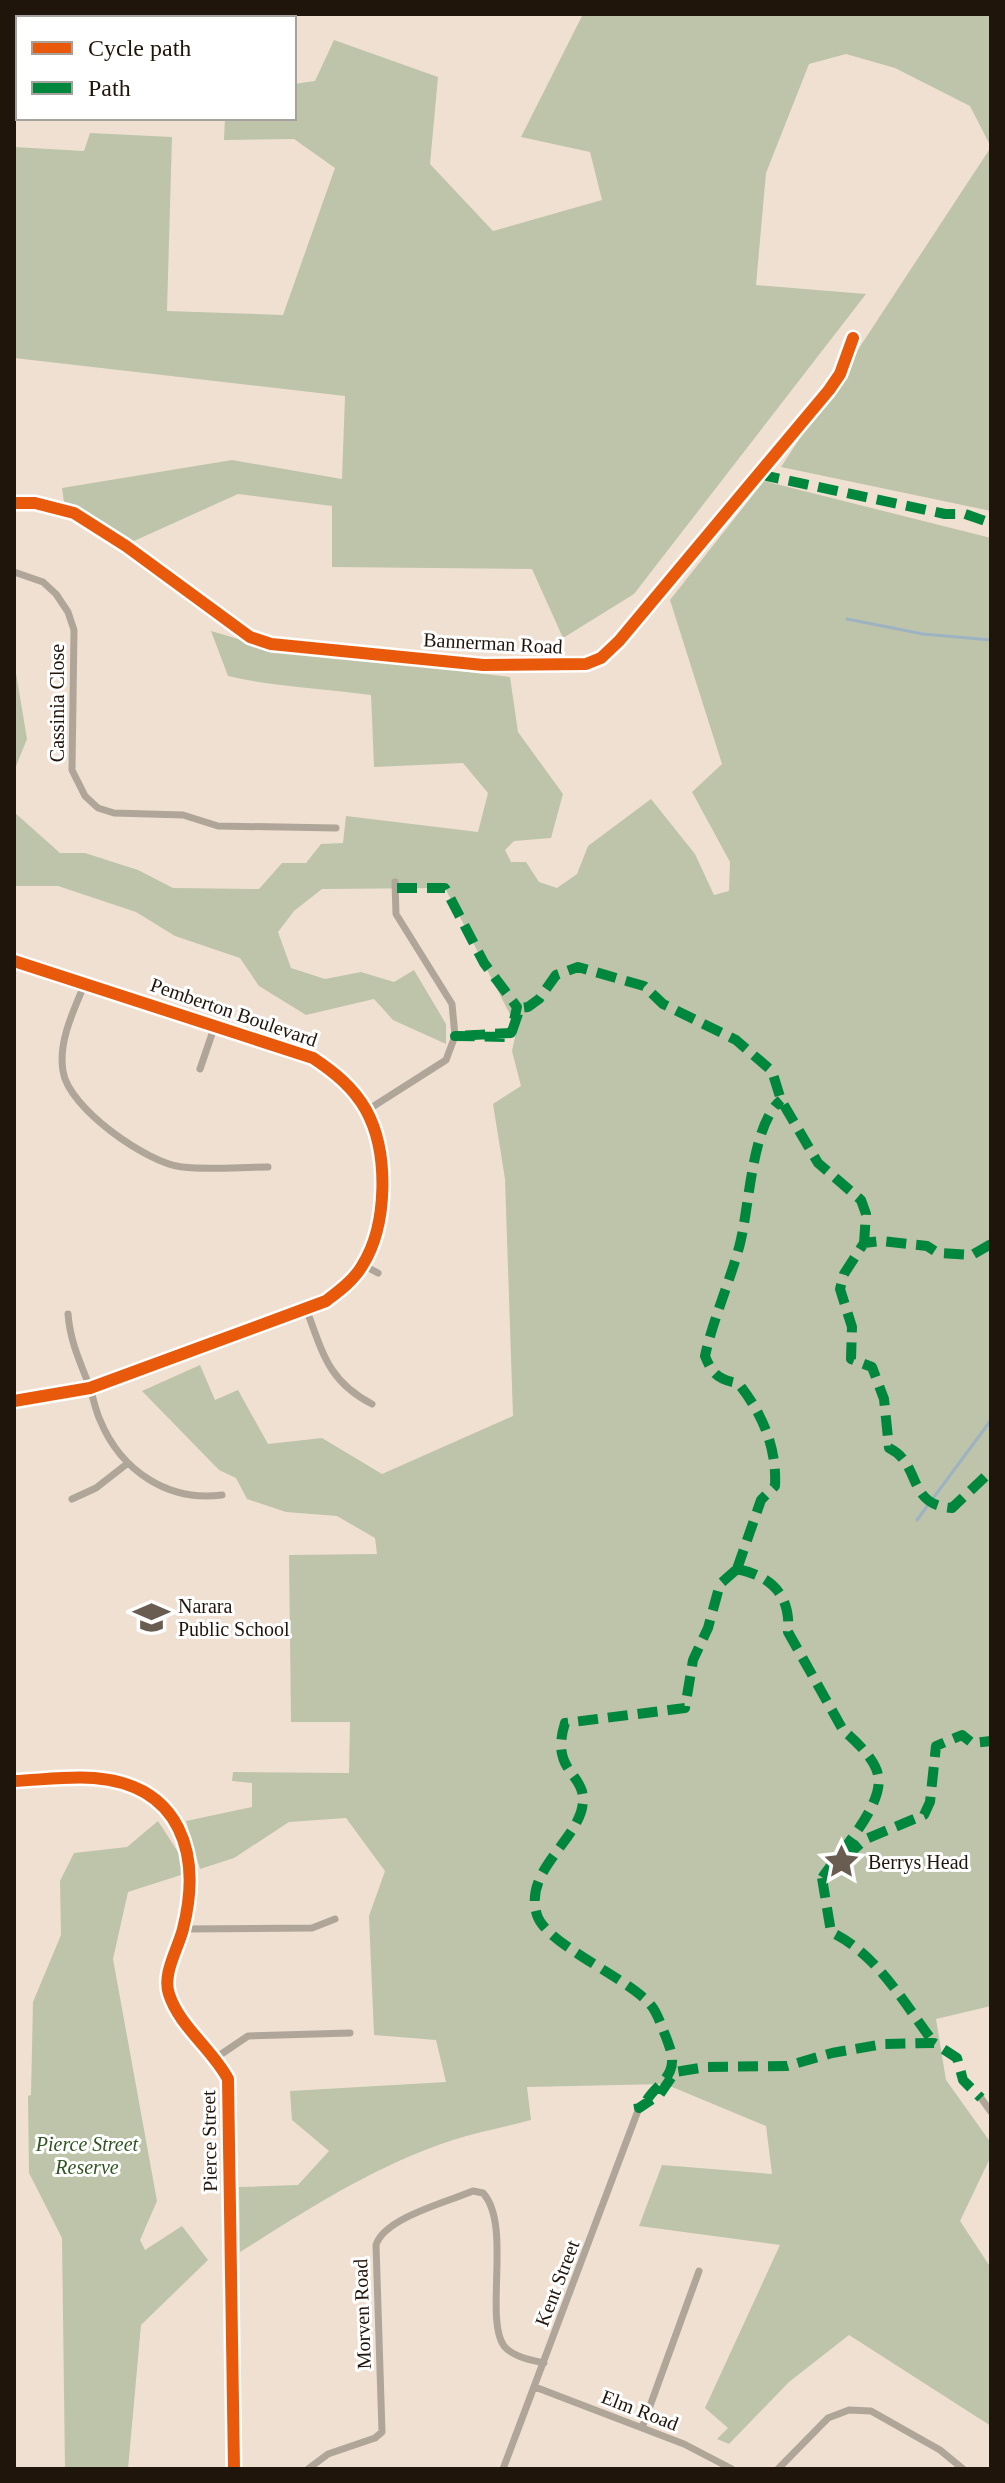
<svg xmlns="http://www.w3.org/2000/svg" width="1005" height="2483" font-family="Georgia,serif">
  <rect width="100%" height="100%" fill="#f0e0d1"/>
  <path fill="#bdc4aa" d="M583 14H991V147L970 106 895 68 846 54 809 64 766 173 756 285 866 294 634 594 563 638 532 569 332 567V506L238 494 134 541 64 502 62 488 232 460 342 479 345 396 14 358V147L84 151 90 133 172 137 167 311 283 315 335 168 294 139 224 140 225 118H294V84L315 81 334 40 438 77 430 164 493 231 602 200 590 152 521 137Z
    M991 147V511L781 467Z
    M764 481 991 538V2006L936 2019 946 2080 991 2143V2156L960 2221 991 2268V2426L849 2335 789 2382 729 2444 717 2439 728 2428 705 2408 780 2245 639 2226 662 2165 772 2174 766 2126 665 2084 527 2087 531 2120C505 2127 479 2132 453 2140 376 2165 308 2209 240 2252L239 2187 298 2185 329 2151 292 2120 290 2091 446 2082 436 2040 374 2035 369 1916 385 1871 346 1818 289 1822 234 1858 200 1869 186 1821 252 1807V1783L232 1781 233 1772 349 1773 350 1722H291L289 1555 377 1554 375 1538 337 1516 286 1512 247 1499 236 1478 219 1470 142 1391 200 1365 215 1400 238 1390 268 1444 322 1438 382 1474 513 1416 505 1179 493 1104 521 1086 512 1051 517 1028 445 888 322 889 294 911 278 932 291 968 325 979 361 972 394 982 414 970 446 1024V1044L393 1020 374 999 306 1015 259 986 240 958 175 936 136 912 58 886H14V812L60 853H85L138 870 173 888 259 889 282 863H306L321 844 343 843 346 816 478 832 488 793 463 763 374 767 371 695C323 688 275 687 228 676L211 631 269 648 510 677 518 732 563 794 551 838 514 841 505 850 511 862H526L539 882 557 888 577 874 588 846 651 799 695 854 714 895 729 891 730 862 692 792 722 764 670 600Z
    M14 661 27 739 14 771Z
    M158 1821 180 1855 184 1874 128 1892 113 1959 157 2201 140 2240 145 2250 182 2226 208 2260 141 2325 128 2469H65L62 2238 29 2173 28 2096 31 2095 33 2002 61 1935 60 1881 74 1853 127 1847Z"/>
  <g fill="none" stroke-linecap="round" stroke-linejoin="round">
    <path stroke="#9eb3c2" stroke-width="3" d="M847 619 923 634 991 640
      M917 1520 991 1420"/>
    <path stroke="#afa699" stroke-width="7" d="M14 503H35L74 513 126 546 250 637 271 644 483 665 586 664 601 658 619 641 829 390 840 374 853 338
      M14 572 43 582 56 594 68 612 74 630 72 770 85 796 98 808 114 813 183 815 218 826 336 828
      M14 961 313 1058C334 1072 353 1087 366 1110 389 1152 388 1225 362 1266 353 1281 339 1291 326 1301L90 1388 14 1401
      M85 983C74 1010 58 1041 63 1071 68 1108 147 1163 182 1167 210 1170 240 1167 268 1167
      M200 1069 215 1025
      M366 1111 446 1060 455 1036 452 1004 396 914 395 882
      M363 1265 378 1273
      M307 1311C323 1354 329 1382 372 1404
      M68 1314C70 1340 79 1360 89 1385 93 1396 95 1409 100 1420 121 1471 168 1502 222 1495
      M72 1499 96 1488 128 1463
      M14 1781C40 1780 68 1776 94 1778 181 1785 202 1854 183 1929 178 1949 162 1974 169 1994 179 2026 213 2050 228 2079L234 2469
      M183 1929 312 1928 335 1919
      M217 2057 248 2036 350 2033
      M981 2098 991 2112
      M535 2387 684 2444 732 2469
      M642 2428 699 2271
      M308 2469 328 2454 375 2438 382 2432 376 2245C384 2218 447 2202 473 2191L483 2193C512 2224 484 2319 504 2346 513 2357 531 2360 544 2363
      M503 2469 639 2108
      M778 2469 828 2418 849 2410 871 2411 940 2450 963 2469"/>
    <path stroke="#00873e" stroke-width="10" stroke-dasharray="20 10" stroke-linecap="butt" d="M761 471 767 476 945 514H965L991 523
      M397 888H445L484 963 517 1007 511 1033 455 1036 510 1037 520 1008 528 1007 539 999 556 975 578 967 644 986 663 1004 736 1040 772 1071 781 1100 818 1163 861 1200 866 1214 864 1243
      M991 1244 972 1255 938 1253 927 1246 881 1241 864 1243 844 1274 840 1289 852 1327 851 1359 872 1367 884 1399 889 1448C922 1464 906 1505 952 1508L991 1471
      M737 1569 720 1584 708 1628 693 1660 685 1708 565 1723C548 1777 593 1772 581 1812 570 1846 524 1874 537 1915 546 1944 626 1977 650 2004 658 2013 661 2026 666 2037 670 2048 675 2059 670 2071 665 2083 653 2089 647 2100L638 2101 639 2108 660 2094 675 2072 706 2067 787 2066 832 2053 883 2044 934 2043 957 2058 963 2080 981 2098
      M737 1569 761 1500 775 1486C777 1447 762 1413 738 1383 719 1380 712 1374 705 1356 713 1320 728 1286 738 1251 750 1212 750 1126 781 1100
      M737 1569C771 1576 791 1595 788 1632L843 1730C855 1740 875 1759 878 1775 885 1805 838 1854 822 1878
      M845 1857 866 1839 924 1815 930 1802 936 1746 962 1735 972 1743 991 1741
      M822 1878 831 1932C877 1954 904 2003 934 2043"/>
    <defs>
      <path id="cycleway" d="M14 503H35L74 513 126 546 250 637 271 644 483 665 586 664 601 658 619 641 829 390 840 374 853 338
        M14 961 313 1058C334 1072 353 1087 366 1110 389 1152 388 1225 362 1266 353 1281 339 1291 326 1301L90 1388 14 1401
        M14 1781C40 1780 68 1776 94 1778 181 1785 202 1854 183 1929 178 1949 162 1974 169 1994 179 2026 213 2050 228 2079L234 2469"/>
    </defs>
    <use href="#cycleway" stroke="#fff" stroke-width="17"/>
    <use href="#cycleway" stroke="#e8590c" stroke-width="12"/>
  </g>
  <defs>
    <symbol id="school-bare" viewBox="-9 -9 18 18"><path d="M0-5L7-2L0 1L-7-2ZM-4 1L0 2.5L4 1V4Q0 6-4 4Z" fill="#695c50" stroke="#fff" stroke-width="2.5" paint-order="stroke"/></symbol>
    <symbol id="sight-bare" viewBox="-9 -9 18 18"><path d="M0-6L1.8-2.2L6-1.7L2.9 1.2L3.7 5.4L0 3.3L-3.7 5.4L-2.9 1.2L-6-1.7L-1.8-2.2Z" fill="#695c50" stroke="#fff" stroke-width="2.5" paint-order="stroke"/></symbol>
  </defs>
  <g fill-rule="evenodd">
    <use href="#school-bare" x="126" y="1592" width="51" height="51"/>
    <use href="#sight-bare" x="816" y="1836" width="51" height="51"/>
  </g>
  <g text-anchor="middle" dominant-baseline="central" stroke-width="6" stroke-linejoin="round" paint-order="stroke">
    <g font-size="20" fill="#20150b" stroke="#fff">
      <text transform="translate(493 643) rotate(3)">Bannerman Road</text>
      <text transform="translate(57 703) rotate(-90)">Cassinia Close</text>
      <text transform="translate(234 1012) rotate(19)">Pemberton Boulevard</text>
      <text transform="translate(209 2141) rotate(-91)">Pierce Street</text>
      <text transform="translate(557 2283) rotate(-69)">Kent Street</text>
      <text transform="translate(362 2314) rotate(-92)">Morven Road</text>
      <text transform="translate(640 2410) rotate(21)">Elm Road</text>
    </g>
    <g font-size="20" fill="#20150b" stroke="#fff" text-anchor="start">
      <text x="178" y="1606">Narara<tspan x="178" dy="23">Public School</tspan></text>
      <text x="868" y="1862">Berrys Head</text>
    </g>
    <g font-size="20" font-style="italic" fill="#315421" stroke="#fff">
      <text x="87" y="2144">Pierce Street<tspan x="87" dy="23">Reserve</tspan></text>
    </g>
  </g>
  <rect width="1005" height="2483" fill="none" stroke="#20150b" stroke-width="32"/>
  <rect x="16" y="16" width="280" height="104" fill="#ffffff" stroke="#a6a19d" stroke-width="2"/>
  <rect x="32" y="42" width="40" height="12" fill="#e8590c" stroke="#a6a19d" stroke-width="2"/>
  <text x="88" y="56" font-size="24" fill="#20150b">Cycle path</text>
  <rect x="32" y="82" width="40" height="12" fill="#00873e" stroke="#a6a19d" stroke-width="2"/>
  <text x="88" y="96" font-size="24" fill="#20150b">Path</text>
</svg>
